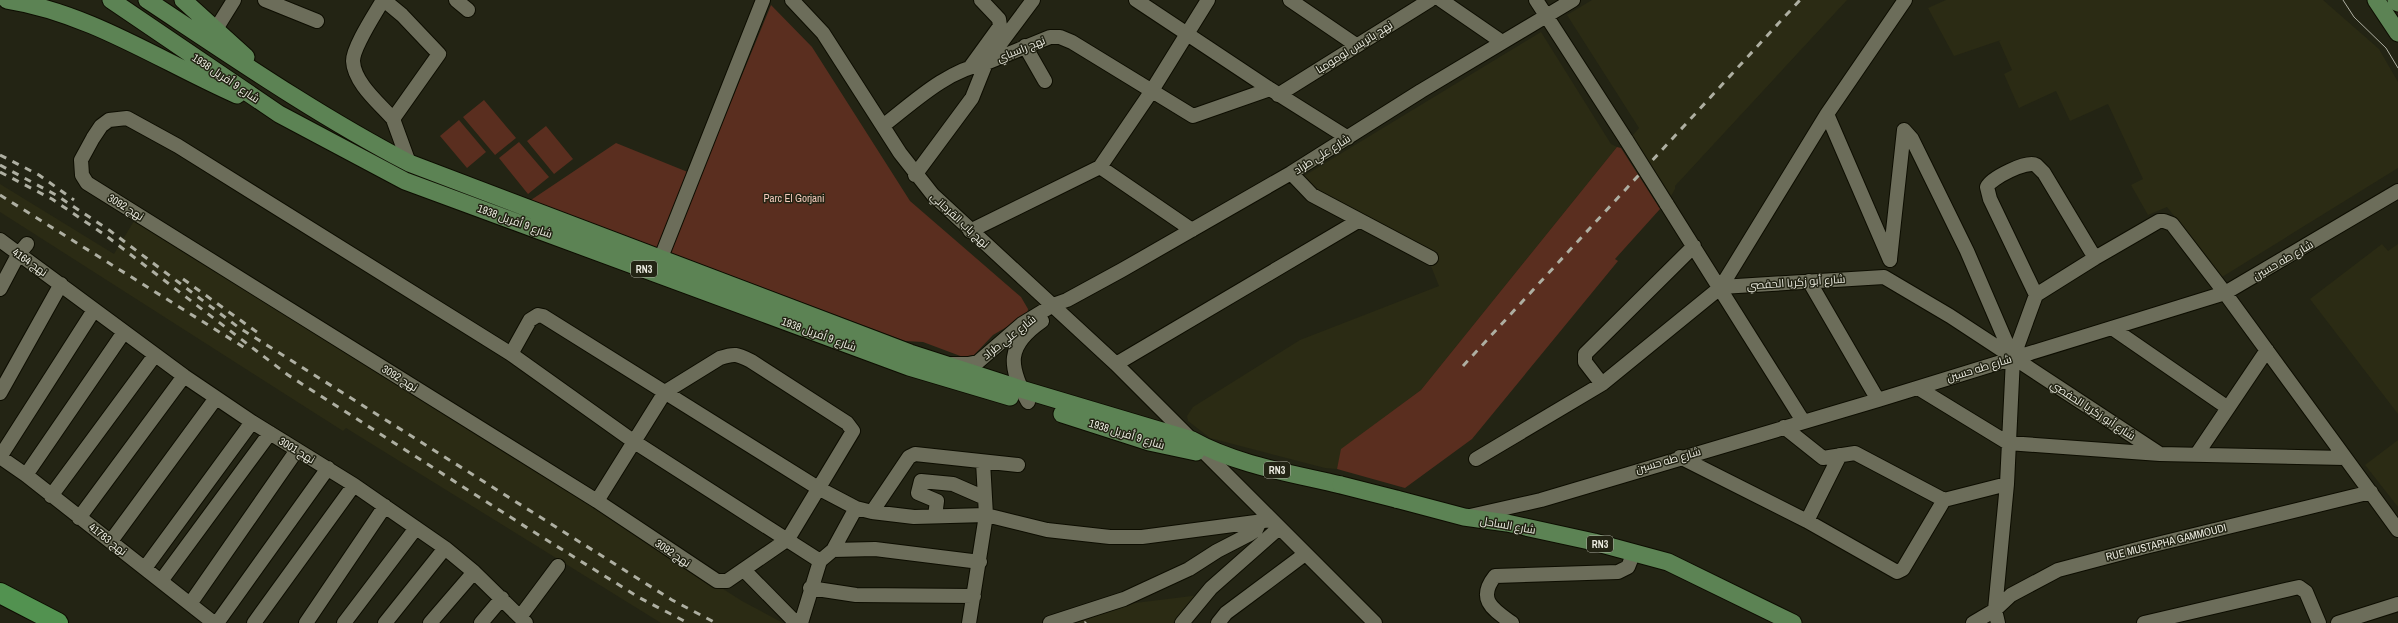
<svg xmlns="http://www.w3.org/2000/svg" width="2398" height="623" font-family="'Archivo Narrow',Cairo,sans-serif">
  <rect width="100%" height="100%" fill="#232414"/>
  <path fill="#2b2b14" d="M1592 0H1847L1675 186V189L1671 196 1632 136 1639 128 1567 15Z
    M1946 0H2323L2379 49 2398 82V168L2222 277 2167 207 2148 215 2131 185 2143 179 2108 104 2070 121 2056 91 2019 108 2004 74 2012 70 1999 41 2001 40 1954 56 1928 8Z
    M1541 32 1611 144 1617 147 1421 390 1342 449 1337 469 1325 468 1210 438 1188 421 1187 416 1193 407 1300 340 1439 286 1431 266 1438 253 1317 190 1304 176Z
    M0 184 114 254 137 216 742 601 783 623H661L346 428 343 431 0 212Z
    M2382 244 2388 251 2398 244V414L2310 299Z
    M2398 440V507L2365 465Z
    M1200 595 1173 623H1071L1127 604Z"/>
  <path fill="#5a2e1f" d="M771 5 812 47 910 201 1021 297 1028 309 1027 315 993 335 974 355 963 357 923 342 905 341 531 200 616 143 700 177Z
    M484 100 516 138 495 155 463 117Z
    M459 120 486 152 467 168 440 136Z
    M546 126 573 159 554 174 527 141Z
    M519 142 549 177 528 194 499 158Z
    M1617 147 1621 148 1660 209 1615 259 1618 261 1472 439 1405 488 1337 469 1341 449 1421 390Z"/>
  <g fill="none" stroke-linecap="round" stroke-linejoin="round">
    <defs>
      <path id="minor" d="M265 0 317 21
        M383 0C375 14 353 47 353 61 354 83 380 104 393 119
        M384 0 402 15 439 54 393 119 409 163
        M456 0 468 10
        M792 0 823 33 900 153 933 195 1116 364 1375 623
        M1136 0 1270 89 1348 138
        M1290 0 1356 45
        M1441 0 1502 42
        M1536 0 1627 141
        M216 29 234 0
        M1025 46 1045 81
        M971 66 1000 26 999 19 981 0
        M1278 95 1430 0
        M1827 114 1890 260
        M884 125C915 101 946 71 986 63L1033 0
        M1904 130 1912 139 1967 251 2013 358
        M1100 167 1192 230
        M1291 173 1312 195 1431 258
        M915 175 972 98 986 63 1050 37H1060L1072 42 1193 116 1270 89
        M1666 203 1803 421
        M970 231 1100 167 1151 92 1208 0
        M0 240 184 376 252 422 354 485 445 548 474 572 526 623
        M1890 259 1904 130
        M660 260 763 0
        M1809 281 1878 400
        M1721 287 1884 277 1950 316 2160 454
        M0 289 18 255 27 244
        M2036 295 1990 199 1987 187C1991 178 2027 160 2036 165L2044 173 2095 258
        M94 310 0 457 26 475 214 623
        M2112 328 2228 408
        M511 354 530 320 538 315 543 316 818 488 856 508 872 512 914 517 986 515 1047 530 1110 537H1142L1271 520
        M952 364H968L978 362 1022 324 1053 305 1067 300 1122 270 1291 173 1421 91 1573 0
        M1116 364 1358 221
        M1602 384 1585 362V354L1694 246
        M1918 388 2008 443 2160 454 2345 458
        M0 393 61 284
        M1028 402C1008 365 1006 346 1042 321
        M1784 427 1823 458 1855 453 1944 500
        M2197 454 2267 350
        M1680 457 1807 521 1897 572 1903 569 1944 500 2007 484
        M1476 459 1602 384 1721 287 1827 114 1905 0
        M26 475 124 332
        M51 496 155 355
        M597 501 665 392 720 358C735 353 737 354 751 361L847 423 853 431 788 539 727 581H717L597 501 87 183 82 175 81 160 93 138 101 126 109 120 127 118 178 146 511 354 633 441 820 561
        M872 512 909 457 915 454 1018 465
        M935 516 937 501 918 493 921 481 953 484 985 498
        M1470 516 1541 500 1878 400 2225 293 2398 191
        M79 518 184 376
        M1807 521 1840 455
        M111 541 216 398
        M833 550 875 549 980 562
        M145 568 252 422
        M744 570 796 623
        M161 581 270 433
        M810 588 856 595 974 596
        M190 604 297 450
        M520 617 558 566
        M217 623 328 468
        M254 623 354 485
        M306 623 385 506
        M344 623 416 528
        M385 623 445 548
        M430 623 474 572
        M481 623 502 598
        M801 623 820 561 833 550 856 508
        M969 623 986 515 983 462
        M1050 623 1124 599 1189 569 1217 551 1250 534 1256 530 1260 521
        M1182 623 1211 588 1279 528
        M1218 623 1226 613 1305 554
        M1512 623C1494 610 1476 600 1495 576L1618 572 1628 567 1634 552
        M1973 623 1995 610 2011 595 2058 570 2145 547 2371 492
        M1998 623 1995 610 2007 484 2013 358 2036 295 2095 258 2159 221H2164L2172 224 2225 293 2398 530
        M2144 623 2299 587 2306 592 2319 623
        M2338 623 2398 604"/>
      <path id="major" d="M7 0C90 13 162 62 237 95
        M111 0 279 114 405 181 909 367 1010 397
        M147 0C233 57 317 115 409 163L910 353 1021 389 1192 440C1237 465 1291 473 1341 485
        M183 0 246 57
        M2376 0 2398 33
        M2396 0 2398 3
        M1062 414 1149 442 1196 452
        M1396 499 1464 517 1507 523 1594 542 1668 562 1793 623"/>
      <path id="highway" d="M0 593 58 623"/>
    </defs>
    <use href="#minor" stroke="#0d0d01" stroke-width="16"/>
    <use href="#major" stroke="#0d0d01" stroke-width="19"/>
    <use href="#highway" stroke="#0d0d01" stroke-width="22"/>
    <use href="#minor" stroke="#6c6d5a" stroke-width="14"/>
    <use href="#major" stroke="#5c8354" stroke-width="17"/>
    <use href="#highway" stroke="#529250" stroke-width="20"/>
    <path stroke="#aeafa2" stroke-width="1" d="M2343 0 2354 17 2386 48 2398 68"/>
    <path stroke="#aeafa2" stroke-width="3" stroke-dasharray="7 7" stroke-linecap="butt" d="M0 155 39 175 74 200
      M0 165 56 195 109 230 238 327 672 600 716 623
      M0 172 52 199 105 235 288 375 529 529 640 598 688 623
      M0 195 245 348
      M183 279 261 335
      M1463 366 1800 0
      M1085 623 1086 622"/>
    <defs>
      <path id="minor-bridge" d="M1627 141 1666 203"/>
      <path id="major-bridge" d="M1341 485 1396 499"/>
    </defs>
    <use href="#minor-bridge" stroke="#0d0d01" stroke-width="16" stroke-linecap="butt"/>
    <use href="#major-bridge" stroke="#0d0d01" stroke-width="19" stroke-linecap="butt"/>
    <use href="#minor-bridge" stroke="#6c6d5a" stroke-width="14"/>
    <use href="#major-bridge" stroke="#5c8354" stroke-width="17"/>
  </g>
  <g text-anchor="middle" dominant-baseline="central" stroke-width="3" stroke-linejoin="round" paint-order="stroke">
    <g fill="#232414" stroke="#afafa3" stroke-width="1">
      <rect x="631" y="261" width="26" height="16" rx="3"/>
      <rect x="1264" y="462" width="26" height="16" rx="3"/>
      <rect x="1587" y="536" width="26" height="16" rx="3"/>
    </g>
    <g font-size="10" font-weight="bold" fill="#ebebe0">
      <text x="644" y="269">RN3</text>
      <text x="1277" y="470">RN3</text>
      <text x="1600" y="544">RN3</text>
    </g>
    <g font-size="11" fill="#ebebe0" stroke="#232414">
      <text transform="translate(1354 47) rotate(-32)">نهج باتريس لومومبا</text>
      <text transform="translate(1021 49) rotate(-22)">نهج راسباي</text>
      <text transform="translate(226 78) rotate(34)">شارع 9 أفريل 1938</text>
      <text transform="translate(1322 154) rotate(-32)">شارع علي طراد</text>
      <text transform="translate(126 207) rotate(32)">نهج 3092</text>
      <text transform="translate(960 220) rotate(43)">نهج باب القرجاني</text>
      <text transform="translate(515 221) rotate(20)">شارع 9 أفريل 1938</text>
      <text transform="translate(2283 260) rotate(-30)">شارع طه حسين</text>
      <text transform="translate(30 262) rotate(35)">نهج 4164</text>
      <text transform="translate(1796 282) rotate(-4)">شارع أبو زكريا الحفصي</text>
      <text transform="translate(819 334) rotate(20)">شارع 9 أفريل 1938</text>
      <text transform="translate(1009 337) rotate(-38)">شارع علي طراد</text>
      <text transform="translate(1979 368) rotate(-17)">شارع طه حسين</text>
      <text transform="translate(400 378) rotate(32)">نهج 3092</text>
      <text transform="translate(2093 410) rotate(33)">شارع أبو زكريا الحفصي</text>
      <text transform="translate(1127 434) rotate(17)">شارع 9 أفريل 1938</text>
      <text transform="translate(297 450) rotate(31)">نهج 3001</text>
      <text transform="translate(1668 460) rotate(-16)">شارع طه حسين</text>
      <text transform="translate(1508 525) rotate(10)">شارع الساحل</text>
      <text transform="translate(108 539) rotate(38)">نهج 41783</text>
      <text transform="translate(2166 542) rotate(-14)">RUE MUSTAPHA GAMMOUDI</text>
      <text transform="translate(673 553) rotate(34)">نهج 3092</text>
    </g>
    <g font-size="11" fill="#f3cabc" stroke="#232414">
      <text x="794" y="198">Parc El Gorjani</text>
    </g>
  </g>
</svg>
